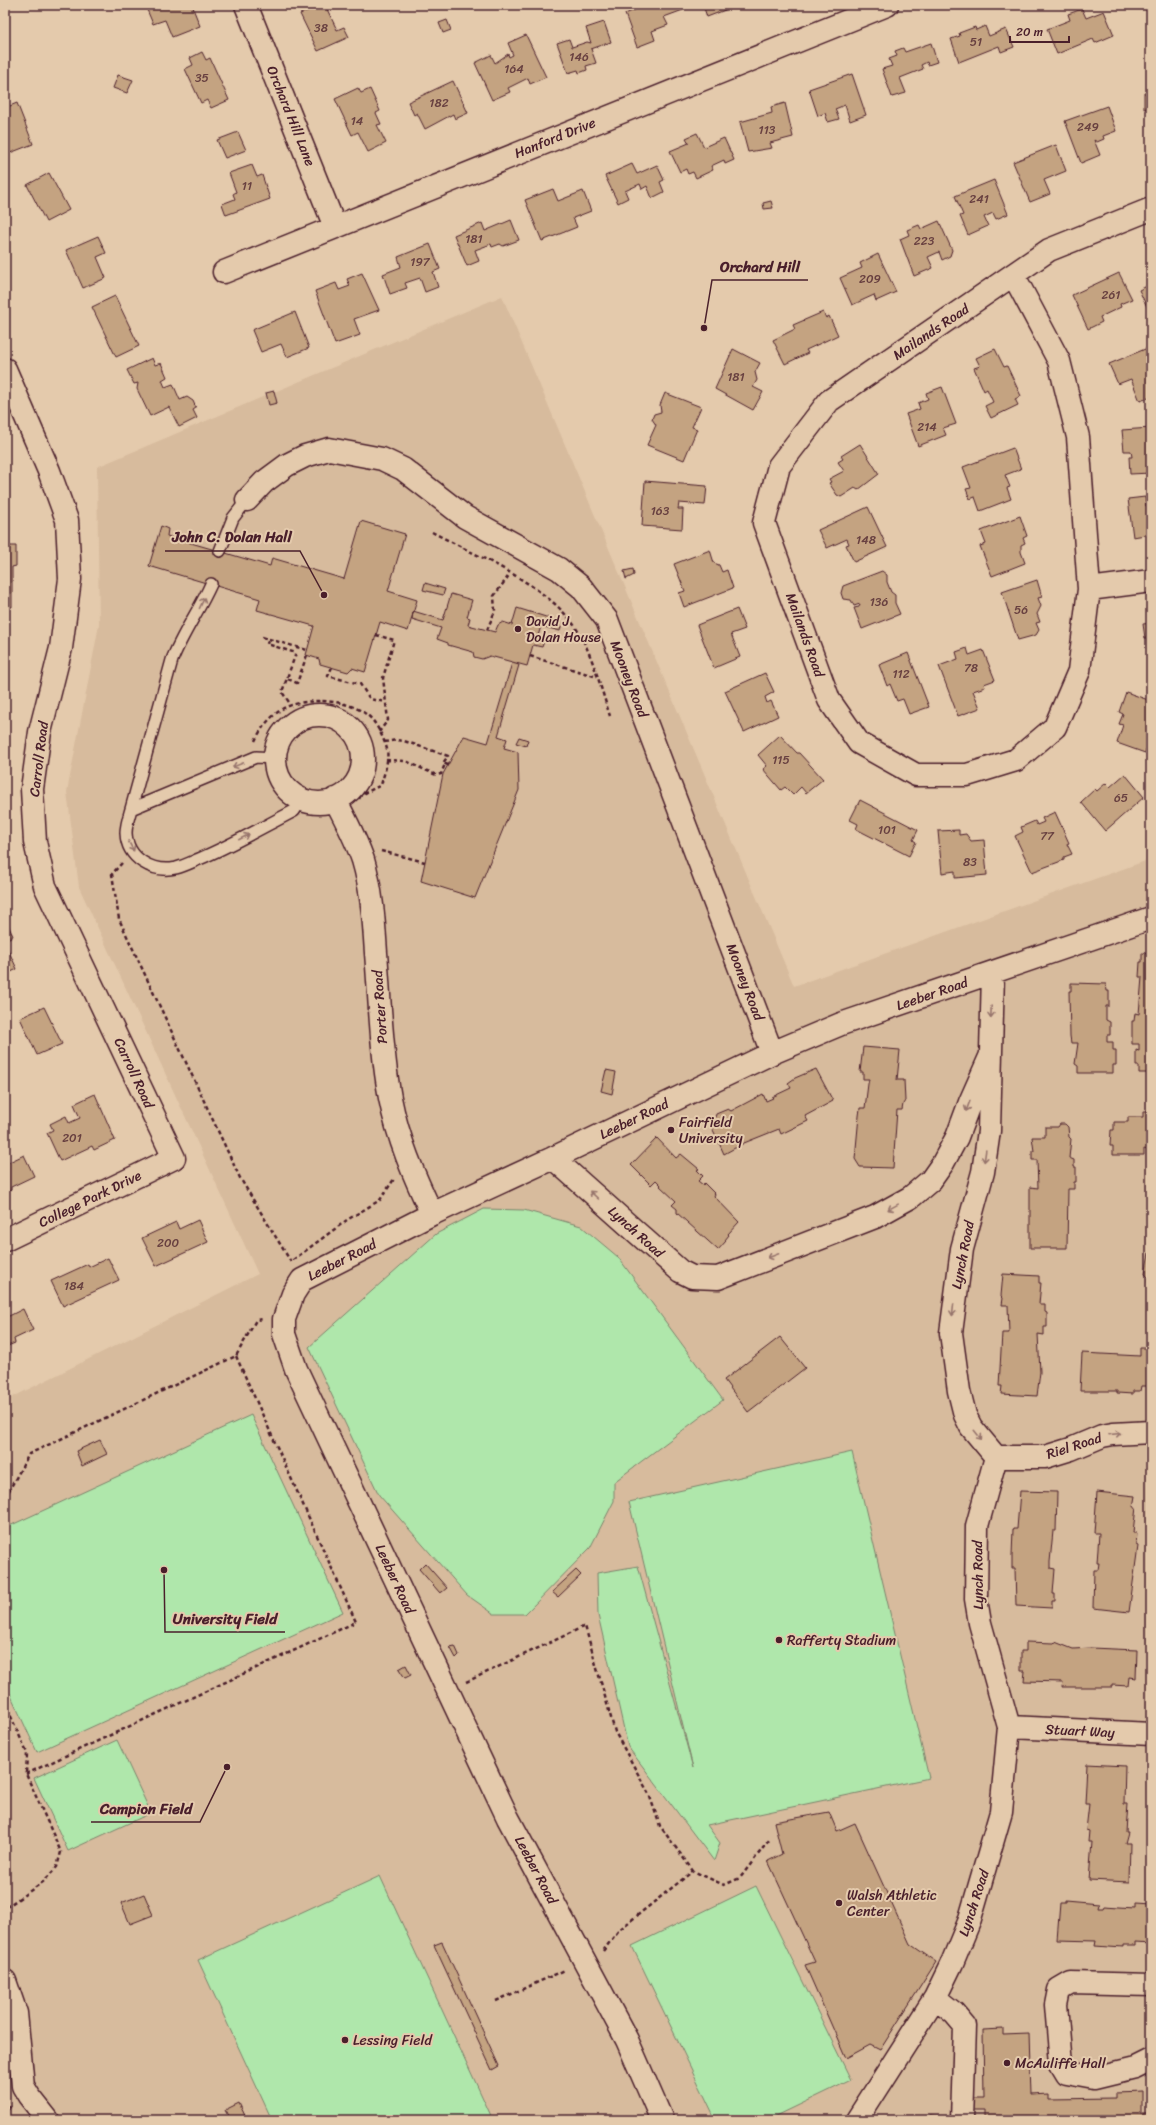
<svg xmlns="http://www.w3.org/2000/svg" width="1156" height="2125" font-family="Sriracha,sans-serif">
  <rect width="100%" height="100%" fill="#e4caac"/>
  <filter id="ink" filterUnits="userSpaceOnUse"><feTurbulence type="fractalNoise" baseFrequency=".025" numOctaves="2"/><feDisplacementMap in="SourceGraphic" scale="8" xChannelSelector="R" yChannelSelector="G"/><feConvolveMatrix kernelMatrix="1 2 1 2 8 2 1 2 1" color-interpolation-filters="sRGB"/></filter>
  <g filter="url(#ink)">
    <path fill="#d7bb9d" d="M502 296 794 986 1151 859V2120H5V1401L258 1274 79 887 67 792 99 625 97 467Z"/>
    <path fill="#afe7ab" stroke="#7c836b" d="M484 1209 524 1210 581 1226 618 1257 723 1400 614 1482V1501L590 1548 525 1614H494L467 1595 379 1495 309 1347 436 1234Z
      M251 1415 343 1612 37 1752 5 1683V1528Z
      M852 1452 929 1778 707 1825 720 1843 714 1861 628 1747 598 1615 597 1573 638 1566 693 1768 629 1502Z
      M117 1740 151 1813 68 1851 34 1778Z
      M380 1876 493 2120H272L198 1960Z
      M756 1886 851 2080 768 2120H716L632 1946Z"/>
    <path fill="#c4a381" stroke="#4a1f2b" d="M145 5H193L194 11 200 26 172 37 165 20 153 24Z
      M321 5H325L337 30 344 27 349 37 318 51 300 14Z
      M642 5H681L683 10 664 17 668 25 652 31 655 40 637 47 625 14 642 7Z
      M703 5H738L707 17Z
      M1082 9 1086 18 1104 11 1114 35 1095 43 1093 39 1057 54 1047 29 1070 20 1068 14Z
      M447 20 451 30 443 33 439 23Z
      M604 22 611 42 591 49 596 63 586 66 587 70 579 73 578 70 568 73 557 43 569 39 572 47 587 42 591 43 586 28Z
      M985 26 989 36 1006 29 1014 47 1001 52 999 46 959 62 951 39 960 36 959 33 975 27 976 30Z
      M526 35 546 77 530 84 528 78 508 88 510 92 492 100 475 63 491 55 495 63 508 54 509 57 513 55 508 43Z
      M931 43 937 62 928 65 927 62 921 65 923 69 900 78 906 93 892 97 882 69 892 66 889 59 897 56 895 51 903 48 905 52Z
      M202 52 206 60 210 58 229 100 211 108 207 100 201 103 185 69 193 65 190 58Z
      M852 74 866 115 850 121 845 105 835 109 839 119 828 122 825 113 818 116 809 89Z
      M118 75 133 80 127 93 113 88Z
      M453 81 468 113 455 119 453 114 425 129 417 113 414 115 408 102Z
      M358 88 361 93 370 89 380 111 376 113 381 124 377 125 386 143 368 152 358 132 352 135 335 99Z
      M1144 93H1151V114V108L1144 109Z
      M17 103 33 144 10 153 5 140V108Z
      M785 103 793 137 770 143 772 148 748 152 740 122 772 113 771 107Z
      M1107 106 1116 131 1103 136 1104 139 1097 142 1094 140 1100 155 1081 163 1065 121Z
      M238 132 246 150 225 158 217 140Z
      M697 133 704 147 724 138 734 160 725 164 724 160 711 166 713 170 696 178 693 172 688 174 686 169 680 172 670 151 689 143 686 138Z
      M1056 145 1066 171 1044 180 1050 194 1030 202 1013 162Z
      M632 164 637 174 657 165 664 180 660 182 664 192 652 198 647 186 642 189 640 184 625 191 628 198 618 203 605 176Z
      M252 165 257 177 262 175 270 199 226 215 222 204 235 199 233 194 236 192 229 173Z
      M49 173 69 210 46 222 27 185Z
      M994 180 1008 214 996 219 993 213 984 217 988 226 968 235 960 216 963 215 955 196Z
      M553 189 558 201 583 191 591 211 573 218 577 227 542 241 525 200Z
      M771 201 773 208 764 209 763 203Z
      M511 220 519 240 503 246 500 244 492 247 491 244 475 250 479 261 467 266 454 235 482 223 485 231Z
      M939 221 952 250 950 256 942 260 939 252 928 257 933 268 914 276 900 239 909 235 907 230 919 225 921 229Z
      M98 236 106 253 97 257 106 278 83 288 66 250Z
      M430 244 440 269 433 272 438 287 425 292 420 278 405 283 407 288 390 294 383 274 401 267 398 257Z
      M878 254 896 292 876 301 874 295 852 305 840 278 862 268 860 263Z
      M362 273 379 310 354 319 360 335 335 344 315 291 336 283 339 290 350 286 347 279Z
      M1119 273 1132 299 1120 304 1121 307 1100 317 1102 322 1088 329 1072 295Z
      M1151 284V310L1149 311 1139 290Z
      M115 296 139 346 116 357 92 307Z
      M295 312 309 348 287 357 281 344 261 352 252 330Z
      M823 312 826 318 829 316 838 335 806 350 808 353 785 364 773 340 795 329 793 325Z
      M1150 347 1151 397 1140 401 1131 379 1118 384 1109 364Z
      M733 349 760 363 755 372 757 380 753 387 763 392 753 410 715 389Z
      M995 349 1004 367 1007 366 1021 396 1015 399 1018 405 991 418 985 406 993 402 987 389 984 391 974 368 980 366 976 358Z
      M152 358 155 365 161 363 167 377 162 380 165 387 173 384 180 400 187 397 193 401 196 408 193 410 197 418 179 427 169 407 150 416 137 389 138 383 134 384 127 370Z
      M942 387 956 424 943 428 946 435 918 446 906 414 920 409 918 403 928 399 926 393Z
      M274 391 277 403 269 405 266 393Z
      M665 393 701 407 692 427 697 429 684 460 647 445 656 425 652 419 654 414 661 412 660 405Z
      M1151 428V473L1130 474 1129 457H1132L1131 451H1124L1122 430Z
      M860 444 879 474 858 490 855 488 841 497 837 495 829 483 831 482 829 479 844 471 838 462 843 459 841 456Z
      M1013 448 1021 469 1005 475 1010 487 1007 488 1011 499 980 511 975 497 970 499 966 489 971 488 963 467Z
      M645 481 707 486 705 505 679 503 678 509H683L682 529 642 526Z
      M1145 497 1146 506 1151 505V534L1133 537 1128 499Z
      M868 507 887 547 854 562 846 545 849 544 847 539 827 548 818 530Z
      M1020 516 1027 536 1023 538 1025 543 1021 545V552L1025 563 992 576 980 546 986 544 981 531Z
      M361 521 405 534 388 591 417 600 408 631 380 622 365 672 352 668 348 672 320 664 319 659 306 655 314 626 257 610 260 599 149 566 161 526 168 529 167 536 270 566 272 558 344 579Z
      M5 546H16V566L12 567V607H5Z
      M710 550 714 563 719 565 722 572 727 570 733 588 684 607 679 593 685 591 674 564Z
      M633 569 634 575 626 579 624 571Z
      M882 571 887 575V582L891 592 895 595V603L900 614 862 629 854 608 859 607 860 604 854 606 851 600 843 599 841 593 843 586Z
      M1037 580 1042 597 1038 598 1041 606 1037 614 1040 622 1036 623 1039 630 1036 635 1018 640 1002 592Z
      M425 583 445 589 443 595 423 590Z
      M451 594 472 600 467 617 470 618 468 625 495 632 498 625 503 622 512 625 517 608 562 622 560 631 541 626 538 636 545 639 542 647 533 645 527 666 490 656 482 659 474 657 473 652 448 645V643L437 639 441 628 412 619 413 611 443 620Z
      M737 609 745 629 731 634 740 657 714 668 697 625Z
      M1151 623V646L1150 638H1145L1143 624Z
      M967 648 969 655 983 650 995 680 984 684 985 687 973 691 980 708 958 716 939 666 958 659 956 652Z
      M908 653 929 707 909 714 903 699 897 701 890 684 887 686 879 665Z
      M512 663 519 665 498 736 507 739 504 748 518 752 519 790 475 898 421 881 443 774 464 736 488 743Z
      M765 673 774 692 765 697 767 703 771 701 778 716 744 732 725 691Z
      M1126 692 1151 701V737L1145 753 1117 743 1123 725 1119 724 1123 714 1119 712Z
      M780 735 797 753H799L823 779 806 793 801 787 793 795 785 787 781 790 763 769 767 766 758 755Z
      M519 737 528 740 526 746 516 743Z
      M1125 774 1144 797 1105 831 1081 802 1095 789 1097 791 1106 783 1110 787Z
      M860 800 918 830 913 840 916 842 909 856 856 829 858 824 850 820Z
      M1055 812 1069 843 1067 844 1072 854 1064 857V860L1032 872 1015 836 1023 832 1021 827 1035 821 1037 825 1044 822 1042 818Z
      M959 830V835L966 834 971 841 984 840 987 875 955 878V871L942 873 938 831Z
      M5 918 13 936 5 940Z
      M5 943 17 969 5 975Z
      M1142 953 1151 954V1073H1139V1066H1136V1050L1139 1051V1044H1132V1021H1134L1135 1013 1139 1014 1142 977H1139L1140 962H1142Z
      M1071 983 1106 984 1107 991H1109V1006H1106V1020L1110 1022V1035H1107V1042H1113V1050H1116V1065H1113V1073H1078V1066L1075 1064 1078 1043H1071L1070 1036 1069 991H1071Z
      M44 1007 62 1044 37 1055 20 1018Z
      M863 1047 900 1050 897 1080H904L905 1101 903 1104 902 1110H897L893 1168 860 1167 855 1159 859 1116 860 1108H865L868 1084 869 1079H863V1072H860Z
      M816 1069 833 1101 805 1116 808 1121 781 1134 779 1129 744 1143 724 1154 709 1121 715 1118 716 1114 728 1109 731 1111 763 1094 766 1101 773 1098 772 1097 791 1088 788 1083 795 1078Z
      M606 1070 616 1072 612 1094 601 1091Z
      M95 1094 115 1140 94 1150 92 1146 60 1161 47 1133 53 1130 50 1124 66 1116 69 1123 80 1118 74 1104Z
      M1143 1112H1151V1151L1144 1149V1155H1113V1146H1110L1111 1130H1114V1122H1128V1117H1143Z
      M1060 1124H1065L1068 1127 1069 1137 1071 1139 1069 1158 1074 1160V1167H1076V1182H1074V1189H1068L1067 1248H1030V1187L1038 1188 1037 1160H1032V1151H1034L1032 1137H1045V1127H1058Z
      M657 1138 676 1158 681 1154 699 1169 697 1170 703 1176 698 1181 703 1185 704 1183 715 1194 714 1196 739 1222 728 1234 729 1235 725 1240 726 1241 718 1250 677 1213V1209L672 1205 676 1201 660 1186 661 1185 656 1180 651 1185 631 1165Z
      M24 1155 34 1176 11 1187V1190L5 1193V1164Z
      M198 1220 208 1242 156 1266 142 1238 176 1222 179 1229Z
      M1149 1253H1151V1284L1148 1283V1277L1145 1274Z
      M108 1258 119 1280 63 1306 51 1281 88 1264 89 1267Z
      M1003 1274 1039 1276V1283H1041L1039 1304H1045V1312L1047 1313V1327H1044V1335L1038 1334 1040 1372 1037 1396 1001 1394 1002 1386H999L1002 1333H1009L1008 1305H1002L1003 1298 1001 1296Z
      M23 1309 33 1330 14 1339 15 1343 5 1347V1318Z
      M780 1337 805 1368 748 1412 724 1380Z
      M1140 1348H1151V1386H1141L1140 1391H1133V1394L1117 1393V1391H1080L1082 1353 1140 1356Z
      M100 1440 107 1454 82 1466 76 1451Z
      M1020 1491 1057 1492 1056 1531H1053L1050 1562V1568L1055 1569 1053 1594H1055V1601H1052V1608L1016 1606 1015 1568H1012V1556L1013 1529H1017Z
      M1097 1492 1135 1496 1133 1507H1136L1133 1533H1137L1136 1545 1138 1546 1129 1612 1093 1608 1094 1570H1098L1099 1563H1097L1099 1533H1094Z
      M425 1563 447 1588 442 1592 440 1593 419 1569Z
      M576 1570 581 1575 558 1597 552 1592Z
      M1026 1642 1054 1643 1055 1642 1073 1649 1091 1648 1137 1650 1136 1678 1129 1677 1128 1686 1112 1685V1687H1062L1063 1682 1024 1681 1025 1671H1021V1651H1026Z
      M455 1646 459 1655 456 1658 450 1647Z
      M406 1665 411 1675 405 1678 399 1669Z
      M1087 1764 1125 1766 1124 1804H1128L1126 1832H1128L1125 1843H1130L1129 1882 1089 1880 1092 1842H1088L1089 1831 1086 1830 1089 1804H1085Z
      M829 1812 837 1831 855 1823 910 1944 936 1962 880 2050 870 2045 846 2058 805 1965 815 1962 768 1861 782 1854 774 1822Z
      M144 1894 153 1915 130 1924 121 1903Z
      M1065 1901 1099 1904 1098 1908H1103L1104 1906 1135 1908V1904L1151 1905V1944L1135 1943V1946H1123V1948L1095 1946 1096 1941 1057 1940 1060 1903H1065Z
      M442 1942 499 2066 492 2070 434 1945Z
      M1003 2029V2035L1029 2034 1031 2095 1047 2094V2099L1115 2098V2093L1142 2092V2114H1151V2120H984V2111H972V2097H984L983 2030Z
      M239 2103 247 2120H230L225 2110Z
      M929 2116 942 2117 941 2120H930L928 2118Z"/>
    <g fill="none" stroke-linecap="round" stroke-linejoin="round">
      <defs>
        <path id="service" d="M220 551 233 518 247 500
          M211 584C199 611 182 634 172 660L131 809C129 816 126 825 126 833 127 859 153 873 176 868 184 866 192 862 199 859 232 845 263 827 294 811L302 799
          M131 809 256 757 275 758"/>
        <path id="minor" d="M246 5 335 227
          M224 272 887 5
          M1014 276 1059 361 1078 437 1089 589 1079 671 1055 727 1016 760 967 775H916L859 743 829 700 764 523 779 466 829 401 1049 250 1151 209
          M5 369 49 471 67 520 70 579 61 648 40 732 32 789 35 842 45 886 174 1158 5 1240
          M247 500 264 482 287 465 305 456 329 449 382 459 403 469 465 517 559 569 581 587 607 620 772 1053
          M1089 589 1151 581
          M275 759a44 44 0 1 1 88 0a44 44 0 1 1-88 0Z
          M335 799C345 819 356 839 363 860 372 890 374 922 376 953 380 1001 381 1050 390 1098 398 1139 414 1176 432 1214
          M993 973 989 1131 983 1172 962 1249 951 1333 959 1391 965 1415 971 1427 996 1457
          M553 1158 680 1271 692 1277 718 1278 875 1217 911 1197 931 1180 943 1163 957 1137 970 1102 990 1057
          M996 1457H1045L1071 1449 1102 1436 1113 1434 1151 1432
          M1009 1727 1151 1734
          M5 1981 16 2013 23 2086 29 2096 48 2120
          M1151 1985 1071 1983 1059 1990 1056 2005 1060 2052 1061 2063 1067 2073 1094 2078 1135 2068 1151 2060
          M935 1998 954 2013 965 2026 962 2120
          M662 2120 627 2040 508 1818 296 1369 284 1334V1319L293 1294 302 1280 432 1214 553 1158 772 1053 841 1024 1151 918
          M857 2120 935 1998 952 1963 969 1922 1001 1812 1009 1727 980 1623 976 1599 977 1526 996 1457"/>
      </defs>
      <use href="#service" stroke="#4a1f2b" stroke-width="14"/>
      <use href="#minor" stroke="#4a1f2b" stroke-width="25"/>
      <path stroke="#4a1f2b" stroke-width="2.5" stroke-dasharray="4 3" stroke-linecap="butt" d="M432 532C477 556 544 583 574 625 592 651 600 686 610 716
        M487 630 495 611 494 596 510 574
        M376 635 394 640 383 678 388 720 379 732
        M262 637 307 650
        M268 640 267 644 296 653 282 692 291 705
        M530 656 597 677
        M332 667 328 676 360 684 370 699 385 702
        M288 679 297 683 307 655
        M255 741C261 728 270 717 282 709 304 697 347 698 367 715 376 721 384 739 387 749 389 761 384 774 381 785L361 795 359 799
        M384 742 397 740 404 741 448 756 443 763 448 765
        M386 760 406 761 436 775 441 774 445 764
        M381 851 425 862
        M122 863 112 874 119 919 240 1178 291 1262
        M293 1260 347 1220 380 1200 394 1179
        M5 1498 29 1454 236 1356 256 1320 263 1319
        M466 1682 585 1626 615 1732 649 1794 660 1826 693 1871 724 1885 740 1878 770 1839
        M5 1703 27 1753 26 1774 61 1852 57 1867 43 1882 5 1908
        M26 1774 356 1622 236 1356
        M603 1951 619 1930 693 1871
        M496 2001 565 1970
        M5 2099 10 2109"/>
      <use href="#service" stroke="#e4caac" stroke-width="11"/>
      <use href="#minor" stroke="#e4caac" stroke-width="22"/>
    </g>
    <defs><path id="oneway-shaft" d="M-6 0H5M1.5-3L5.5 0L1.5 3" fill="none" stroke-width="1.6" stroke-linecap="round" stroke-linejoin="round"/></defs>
    <g stroke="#97746c">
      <use href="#oneway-shaft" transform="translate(202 603) rotate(-65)"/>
      <use href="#oneway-shaft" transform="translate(238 765) rotate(158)"/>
      <use href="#oneway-shaft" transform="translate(244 837) rotate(-27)"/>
      <use href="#oneway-shaft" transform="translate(131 846) rotate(61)"/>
      <use href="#oneway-shaft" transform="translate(991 1012) rotate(92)"/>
      <use href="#oneway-shaft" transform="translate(968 1106) rotate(111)"/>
      <use href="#oneway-shaft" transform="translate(985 1156) rotate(98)"/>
      <use href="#oneway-shaft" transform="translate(594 1195) rotate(-138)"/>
      <use href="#oneway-shaft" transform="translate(893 1207) rotate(151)"/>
      <use href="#oneway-shaft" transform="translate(773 1256) rotate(159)"/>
      <use href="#oneway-shaft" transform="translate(953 1310) rotate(96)"/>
      <use href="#oneway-shaft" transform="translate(1115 1434) rotate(-6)"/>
      <use href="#oneway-shaft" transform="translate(978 1435) rotate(51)"/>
    </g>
  </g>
  <g fill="#4a1f2b" stroke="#e4caac" stroke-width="1.5">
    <circle cx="518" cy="629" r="4"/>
    <circle cx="671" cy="1130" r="4"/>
    <circle cx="779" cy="1640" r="4"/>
    <circle cx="839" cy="1903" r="4"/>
    <circle cx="345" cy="2040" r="4"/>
    <circle cx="1007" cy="2063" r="4"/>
  </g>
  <g text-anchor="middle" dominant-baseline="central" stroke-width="4" stroke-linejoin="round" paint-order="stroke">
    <g font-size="12" fill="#684040">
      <text x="321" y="28">38</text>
      <text x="976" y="42">51</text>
      <text x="579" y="57">146</text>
      <text x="514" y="69">164</text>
      <text x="202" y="78">35</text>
      <text x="439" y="103">182</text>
      <text x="357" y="121">14</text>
      <text x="1088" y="127">249</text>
      <text x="767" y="130">113</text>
      <text x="247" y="186">11</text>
      <text x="979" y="199">241</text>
      <text x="474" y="239">181</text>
      <text x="924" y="241">223</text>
      <text x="420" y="262">197</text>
      <text x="870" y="279">209</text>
      <text x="1111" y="295">261</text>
      <text x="736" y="377">181</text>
      <text x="927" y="427">214</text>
      <text x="660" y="511">163</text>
      <text x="866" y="540">148</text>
      <text x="879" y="602">136</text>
      <text x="1021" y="610">56</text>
      <text x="971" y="668">78</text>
      <text x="901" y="674">112</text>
      <text x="781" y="760">115</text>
      <text x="1121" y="798">65</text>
      <text x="887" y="830">101</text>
      <text x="1047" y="836">77</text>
      <text x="970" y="862">83</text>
      <text x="72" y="1138">201</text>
      <text x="168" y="1243">200</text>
      <text x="74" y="1286">184</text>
    </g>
    <g font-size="14" fill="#4a1f2b" stroke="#e4caac">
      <text transform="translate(291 116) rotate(68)">Orchard Hill Lane</text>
      <text transform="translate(555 138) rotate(-22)">Hanford Drive</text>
      <text transform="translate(931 332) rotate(-34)">Mailands Road</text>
      <text transform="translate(805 635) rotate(70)">Mailands Road</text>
      <text transform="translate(629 679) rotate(69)">Mooney Road</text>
      <text transform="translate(39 759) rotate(-83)">Carroll Road</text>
      <text transform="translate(745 982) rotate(69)">Mooney Road</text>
      <text transform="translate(932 994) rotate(-19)">Leeber Road</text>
      <text transform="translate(380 1007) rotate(-94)">Porter Road</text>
      <text transform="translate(134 1073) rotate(65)">Carroll Road</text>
      <text transform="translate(634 1119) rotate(-26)">Leeber Road</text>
      <text transform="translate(90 1199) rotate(-26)">College Park Drive</text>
      <text transform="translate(636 1232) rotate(42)">Lynch Road</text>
      <text transform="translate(963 1255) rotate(-79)">Lynch Road</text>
      <text transform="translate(342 1260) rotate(-27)">Leeber Road</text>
      <text transform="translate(1074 1446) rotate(-18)">Riel Road</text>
      <text transform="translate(978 1575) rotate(-91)">Lynch Road</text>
      <text transform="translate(395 1579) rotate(65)">Leeber Road</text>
      <text transform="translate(1080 1731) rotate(3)">Stuart Way</text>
      <text transform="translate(536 1870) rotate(62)">Leeber Road</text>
      <text transform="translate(974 1903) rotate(-72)">Lynch Road</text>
    </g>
    <g font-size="14" fill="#4a1f2b" stroke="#e4caac" text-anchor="start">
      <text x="526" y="621">David J<tspan x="526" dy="16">Dolan House</tspan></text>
      <text x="679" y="1122">Fairfield<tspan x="679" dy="16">University</tspan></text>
      <text x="787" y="1640">Rafferty Stadium</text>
      <text x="847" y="1895">Walsh Athletic<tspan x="847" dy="16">Center</tspan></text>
      <text x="353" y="2040">Lessing Field</text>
      <text x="1015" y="2063">McAuliffe Hall</text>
    </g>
  </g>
  <path fill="none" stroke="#4a1f2b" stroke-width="1.5" d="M704 328L712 280H808M324 595L300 551H165M164 1570L165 1632H285M227 1767L200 1822H91"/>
  <g fill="#4a1f2b" stroke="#e4caac" stroke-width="1.5">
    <circle cx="704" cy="328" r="4"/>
    <circle cx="324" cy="595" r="4"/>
    <circle cx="164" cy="1570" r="4"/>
    <circle cx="227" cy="1767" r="4"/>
  </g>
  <g font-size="15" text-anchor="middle" font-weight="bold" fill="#4a1f2b" stroke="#e4caac" stroke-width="4" stroke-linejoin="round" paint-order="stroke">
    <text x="760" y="272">Orchard Hill</text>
    <text x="232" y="542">John C. Dolan Hall</text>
    <text x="225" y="1624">University Field</text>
    <text x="146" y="1814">Campion Field</text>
  </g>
  <rect width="1156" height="2125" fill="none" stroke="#e4caac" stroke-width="20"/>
  <rect x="10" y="10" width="1136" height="2105" fill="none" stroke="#4a1f2b" stroke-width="1.5" filter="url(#ink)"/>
  <path d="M1010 36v6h59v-6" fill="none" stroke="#4a1f2b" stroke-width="2"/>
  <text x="1016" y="36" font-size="12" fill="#4a1f2b" stroke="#e4caac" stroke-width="3" paint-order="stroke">20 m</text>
</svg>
